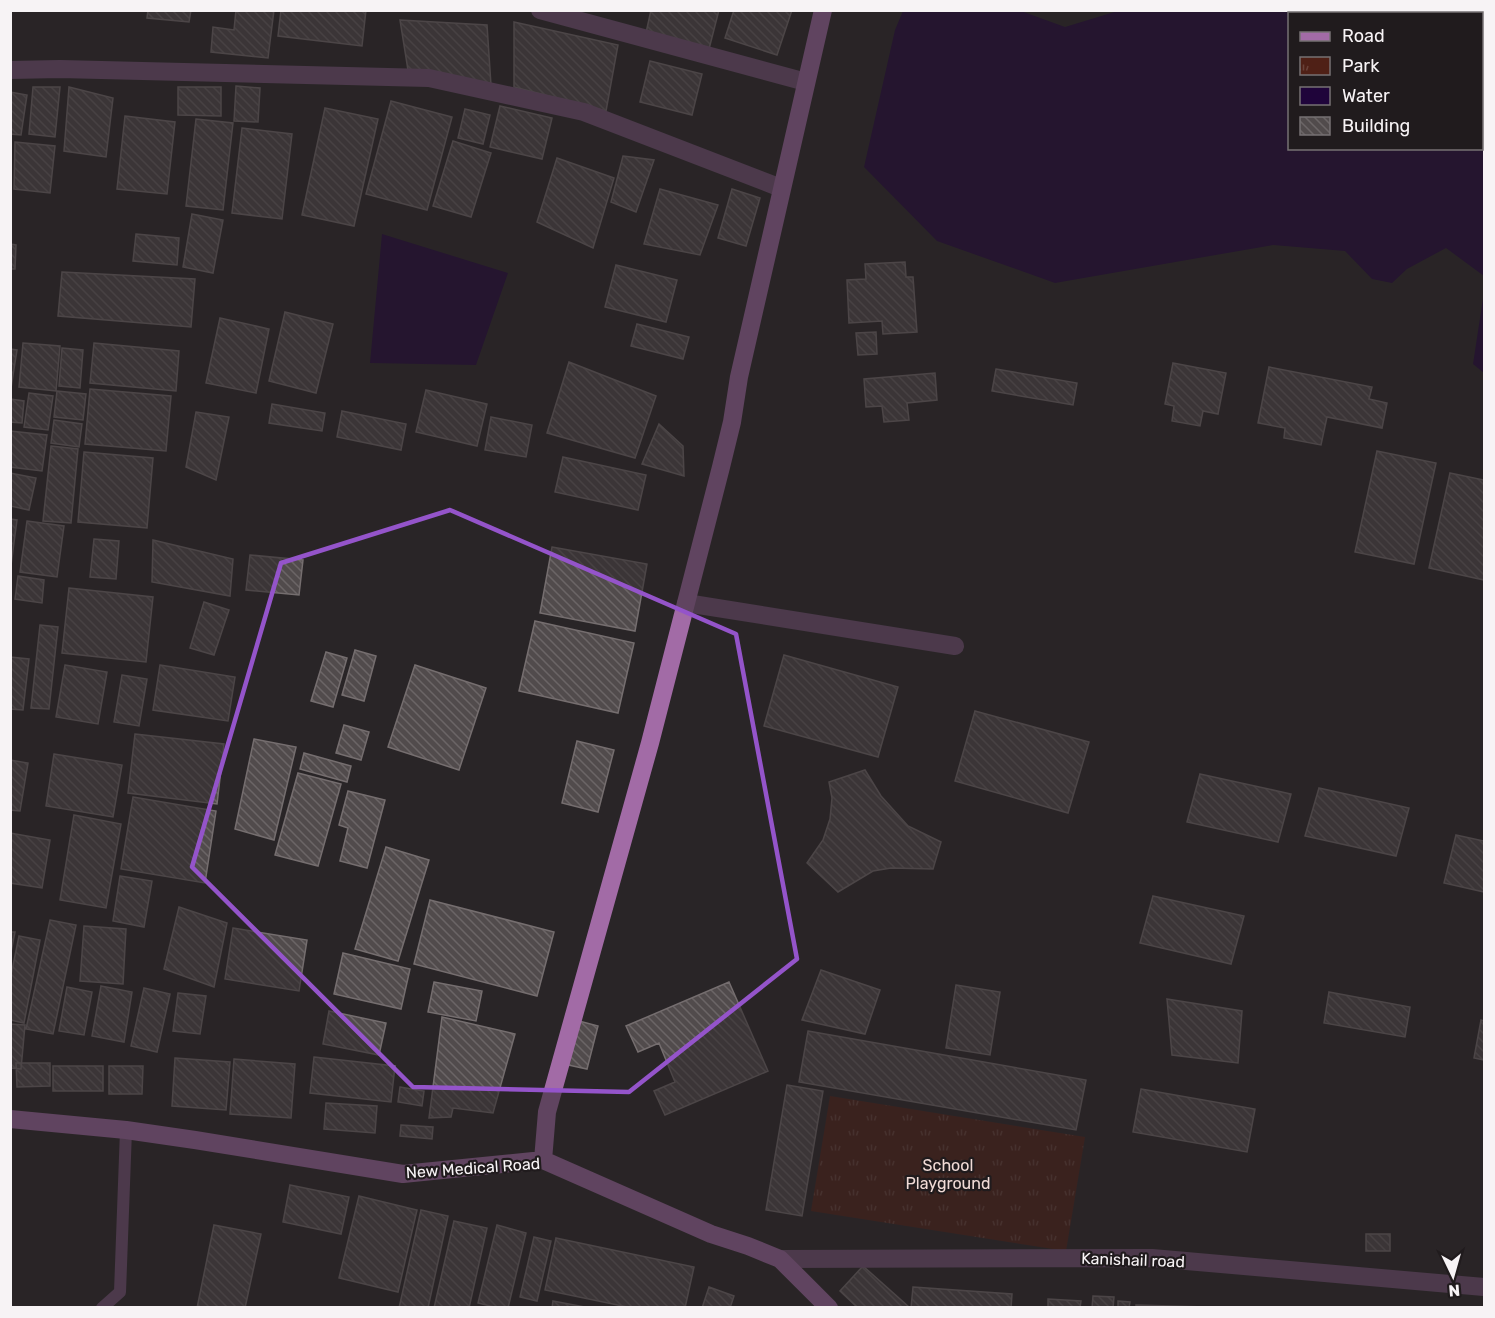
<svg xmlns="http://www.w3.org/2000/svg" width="1495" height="1318" font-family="Rubik,sans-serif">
  <defs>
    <pattern id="park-tufts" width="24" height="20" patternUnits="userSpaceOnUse" patternTransform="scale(1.5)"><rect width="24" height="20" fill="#4f2016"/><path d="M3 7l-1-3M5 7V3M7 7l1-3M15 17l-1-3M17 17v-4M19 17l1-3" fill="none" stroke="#694138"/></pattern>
    <pattern id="building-back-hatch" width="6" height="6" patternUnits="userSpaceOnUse" patternTransform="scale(1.5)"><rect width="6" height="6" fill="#514b4c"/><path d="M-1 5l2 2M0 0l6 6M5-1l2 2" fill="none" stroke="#6b6566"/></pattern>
  </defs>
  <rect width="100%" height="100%" fill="#292527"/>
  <path fill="url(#park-tufts)" d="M830 1096 1085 1137 1066 1251 811 1211Z"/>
  <path fill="#1f043a" d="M1121 10 1450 11 1451 13 1290 14V148H1482V86L1484 93V276L1446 248 1407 269 1392 283 1372 279 1345 251 1273 245 1055 283 937 241 864 167 895 30 903 11H1021L1065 27Z
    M382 234 508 273 476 365 370 363Z
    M1484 292V373L1473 364Z"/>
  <path fill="url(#building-back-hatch)" stroke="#756e6f" stroke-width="1.5" d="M148 10H191L189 22 147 18Z
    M236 10H274L268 58 211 52 213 27 234 30Z
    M281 10H366L362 46 278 36Z
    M651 10H719L709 49 646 33Z
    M734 10H792L777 55 725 38Z
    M400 20 487 25 491 85 408 70Z
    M514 22 618 45 606 111 514 87Z
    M650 61 702 74 692 115 640 102Z
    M236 86 260 88 258 122 234 121Z
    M33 87H60L55 137 29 134Z
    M69 87 113 98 106 157 64 151Z
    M178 87H221V116L178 115Z
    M10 92 27 95 21 135 10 134Z
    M391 101 452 117 427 210 366 194Z
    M500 106 552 118 542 159 490 147Z
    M325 108 378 119 354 226 302 215Z
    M465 109 490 115 483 144 458 138Z
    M125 116 175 122 167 194 117 189Z
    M196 119 233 123 223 210 186 206Z
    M242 128 292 134 282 219 232 213Z
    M453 141 491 153 471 217 433 206Z
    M15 142 55 146 50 193 14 189Z
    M623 156 654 160 636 212 611 202Z
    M557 158 614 178 593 248 537 222Z
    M660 189 718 205 700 255 644 244Z
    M732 189 760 198 746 246 718 238Z
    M192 214 223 220 213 273 183 267Z
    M136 234 179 238 177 265 133 261Z
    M10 244 16 245 15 269H10Z
    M905 262 906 277H913L917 332 883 334 882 321 849 323 847 280 866 279 865 264Z
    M616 265 677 280 666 322 605 307Z
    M62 272 195 279 191 327 58 316Z
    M285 312 333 324 316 393 269 381Z
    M220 318 269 329 256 393 206 383Z
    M637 324 689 337 683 359 631 346Z
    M876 332 877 354 858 355 856 333Z
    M23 343 60 346 56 391 19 387Z
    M94 343 179 351 176 391 90 383Z
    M62 348 83 350 80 388 59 386Z
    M10 349 17 350 11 388H10Z
    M569 362 656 396 635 458 547 433Z
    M1173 363 1226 373 1218 414 1203 411 1200 426 1172 421 1174 406 1165 404Z
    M1269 367 1372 387 1369 399 1387 403 1382 428 1327 417 1321 445 1284 438 1285 428 1258 423Z
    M996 369 1077 383 1073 405 992 391Z
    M935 373 937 400 907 403 909 420 884 422 882 406 866 407 864 379Z
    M90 389 171 396 166 451 85 444Z
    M426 390 487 404 477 446 416 432Z
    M57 391 86 394 83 420 54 417Z
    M29 393 53 396 48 430 24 427Z
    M10 399 24 401 22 423 10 422Z
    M272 404 325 413 322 431 269 423Z
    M342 411 406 424 401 450 337 437Z
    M196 412 229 417 216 480 186 467Z
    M491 417 532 425 526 457 485 450Z
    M54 420 82 424 79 447 51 443Z
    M659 424 683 446 684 476 642 464Z
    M10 431 47 435 42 471 10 467Z
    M51 446 78 449 71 523 43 521Z
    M1377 451 1436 463 1414 564 1355 552Z
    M84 452 153 458 147 528 78 522Z
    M563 457 646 475 638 510 555 492Z
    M10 473 36 478 29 510 10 506Z
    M1450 473 1484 480V580L1429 568Z
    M10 519 17 520 10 573Z
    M27 521 64 526 57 577 20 572Z
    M94 539 119 541 116 579 90 577Z
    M153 540 233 559 230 596 152 582Z
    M552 547 647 564 635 631 540 613Z
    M250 555 303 560 299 595 246 590Z
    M18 576 44 580 42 603 15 599Z
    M69 588 153 597 146 662 62 653Z
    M204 602 229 610 214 655 190 648Z
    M535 621 634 643 618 713 519 691Z
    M40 625 58 627 49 709 31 708Z
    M355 650 376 656 364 701 342 695Z
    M326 652 347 658 333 707 311 701Z
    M784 655 898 687 878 757 764 726Z
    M10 657 29 659 23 710 10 709Z
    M65 665 107 672 98 724 56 717Z
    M160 665 235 677 228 721 153 710Z
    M415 665 486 688 459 770 388 747Z
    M122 675 147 679 139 726 114 722Z
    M975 711 1089 742 1068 813 955 781Z
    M344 725 369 732 361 760 336 753Z
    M135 734 224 744 217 804 128 793Z
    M254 739 296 747 274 840 235 829Z
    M577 741 614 750 598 812 562 803Z
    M304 753 351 766 347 782 300 769Z
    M54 754 122 765 113 817 46 806Z
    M10 760 28 763 20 811 10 810Z
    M865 770 881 796 908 826 941 842 933 869 891 868 873 871 838 892 807 863 823 840 830 819 832 798 829 782Z
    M298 773 341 784 318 866 275 855Z
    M1200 774 1291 794 1278 842 1187 822Z
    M1319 788 1409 808 1396 856 1305 836Z
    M348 791 385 800 367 868 340 861 348 828 339 825Z
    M133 797 216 811 205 883 121 869Z
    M74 815 121 824 106 908 60 900Z
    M10 833 50 840 42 888 10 883Z
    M1456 835 1484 841V892L1444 883Z
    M386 847 429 860 398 961 355 949Z
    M120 876 152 881 144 927 113 921Z
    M1153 896 1244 916 1231 964 1140 943Z
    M430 900 554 932 537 996 414 964Z
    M179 907 227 923 214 987 164 969Z
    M50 920 76 925 53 1034 26 1029Z
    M84 926 126 929 123 984 80 981Z
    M233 928 307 940 299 991 225 979Z
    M10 932H15L10 957Z
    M19 936 40 940 24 1023 10 1020V980Z
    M343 953 410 969 401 1009 334 994Z
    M821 970 880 990 865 1034 802 1020Z
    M434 982 482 991 476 1021 428 1012Z
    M729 982 768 1071 665 1115 654 1091 675 1082 659 1043 638 1052 626 1026Z
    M956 985 1000 992 990 1055 946 1048Z
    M101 986 132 992 124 1042 92 1036Z
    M67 987 92 992 84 1035 59 1031Z
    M144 988 170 994 157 1052 131 1046Z
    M1329 992 1410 1007 1405 1037 1324 1023Z
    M178 993 206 996 200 1034 173 1031Z
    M1167 999 1242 1011 1238 1063 1172 1055Z
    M329 1011 386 1023 379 1055 323 1044Z
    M442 1017 515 1034 493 1113 453 1108 451 1117 429 1118Z
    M1481 1020 1484 1021V1060L1474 1058Z
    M579 1021 598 1026 587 1069 568 1065Z
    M10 1024 25 1025 21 1069 10 1068Z
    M808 1031 1086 1080 1076 1130 799 1082Z
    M314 1057 395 1066 391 1102 310 1093Z
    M175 1058 230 1062 226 1110 172 1106Z
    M234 1059 295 1064 291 1118 230 1114Z
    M16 1063H50V1086L17 1087Z
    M53 1066H103V1091H53Z
    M109 1066H143L142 1094H109Z
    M787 1085 823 1091 802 1216 766 1210Z
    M400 1087 424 1091 422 1106 398 1102Z
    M1141 1089 1255 1109 1247 1152 1133 1132Z
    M326 1103 377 1106 375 1133 324 1129Z
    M401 1125 433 1127 432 1139 400 1136Z
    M290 1185 349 1197 341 1234 283 1222Z
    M359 1196 417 1210 398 1292 339 1278Z
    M421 1210 448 1216 428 1308H399Z
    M454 1221 487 1228 469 1308H434Z
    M214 1225 261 1234 245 1308H197Z
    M497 1225 526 1233 508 1308H498L478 1303Z
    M1366 1234H1390V1251H1366Z
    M534 1237 551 1241 537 1301 520 1297Z
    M556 1238 694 1267 685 1308H632L545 1290Z
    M863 1266 909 1307 858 1308 840 1291Z
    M709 1287 734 1296 730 1308H702Z
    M913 1287 1012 1294 1011 1308H911Z
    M1093 1296 1114 1297 1113 1308H1092Z
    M1048 1299 1081 1301 1080 1308H1048Z
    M553 1301 590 1308H552Z
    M1118 1301 1130 1302 1129 1308H1118Z
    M1136 1305 1206 1307 1136 1308Z"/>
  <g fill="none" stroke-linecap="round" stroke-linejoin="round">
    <path stroke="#755378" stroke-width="12" d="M102 1308 120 1292 126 1130"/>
    <path stroke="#755378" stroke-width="18" d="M540 10 806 82
      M10 70 60 69 429 78 584 112 781 188
      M686 603 955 646
      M780 1259 1152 1258 1484 1287"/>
    <path stroke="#a26ba6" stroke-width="18" d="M10 1119 126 1130 195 1140 403 1174 543 1160 711 1234 748 1246 780 1259 829 1308
      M543 1160 547 1112 650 743 721 467 732 422 739 377 823 10"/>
  </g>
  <path d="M0 0H1495V1318H0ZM450 510 736 634 797 959 629 1092 413 1087 192 867 281 563Z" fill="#292527" fill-opacity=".55" fill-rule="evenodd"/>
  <path fill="none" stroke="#9454ca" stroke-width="4.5" stroke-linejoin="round" d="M450 510 736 634 797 959 629 1092 413 1087 192 867 281 563Z"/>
  <g text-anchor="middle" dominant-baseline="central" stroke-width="4.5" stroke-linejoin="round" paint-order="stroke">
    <g font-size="16" fill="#f1dbd6" stroke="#201b1d">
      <text x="948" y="1165">School<tspan x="948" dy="18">Playground</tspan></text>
    </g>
    <g font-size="16" fill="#f7f3f5" stroke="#201b1d">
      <text transform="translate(473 1168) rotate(-4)">New Medical Road</text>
      <text transform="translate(1133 1260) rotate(2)">Kanishail road</text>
    </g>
  </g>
  <rect width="1495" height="1318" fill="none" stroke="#f7f3f5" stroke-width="24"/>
  <rect x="1288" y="12" width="195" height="138" fill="#201b1d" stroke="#767173" stroke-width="1.5"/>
  <rect x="1300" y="32" width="30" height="9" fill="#a26ba6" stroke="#767173" stroke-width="1.5"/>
  <text x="1342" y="42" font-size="18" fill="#f7f3f5">Road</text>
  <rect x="1300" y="57" width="30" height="18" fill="url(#park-tufts)" stroke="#767173" stroke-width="1.5"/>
  <text x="1342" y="72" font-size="18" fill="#f7f3f5">Park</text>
  <rect x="1300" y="87" width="30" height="18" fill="#1f043a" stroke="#767173" stroke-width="1.5"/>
  <text x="1342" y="102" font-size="18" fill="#f7f3f5">Water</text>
  <rect x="1300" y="117" width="30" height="18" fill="url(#building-back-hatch)" stroke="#767173" stroke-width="1.5"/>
  <text x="1342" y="132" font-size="18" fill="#f7f3f5">Building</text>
  <g transform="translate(1453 1276) rotate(175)" stroke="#201b1d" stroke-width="4.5" paint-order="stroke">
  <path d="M0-4.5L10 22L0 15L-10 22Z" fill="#f7f3f5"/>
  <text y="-9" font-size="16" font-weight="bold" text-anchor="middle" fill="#f7f3f5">N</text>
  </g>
</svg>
